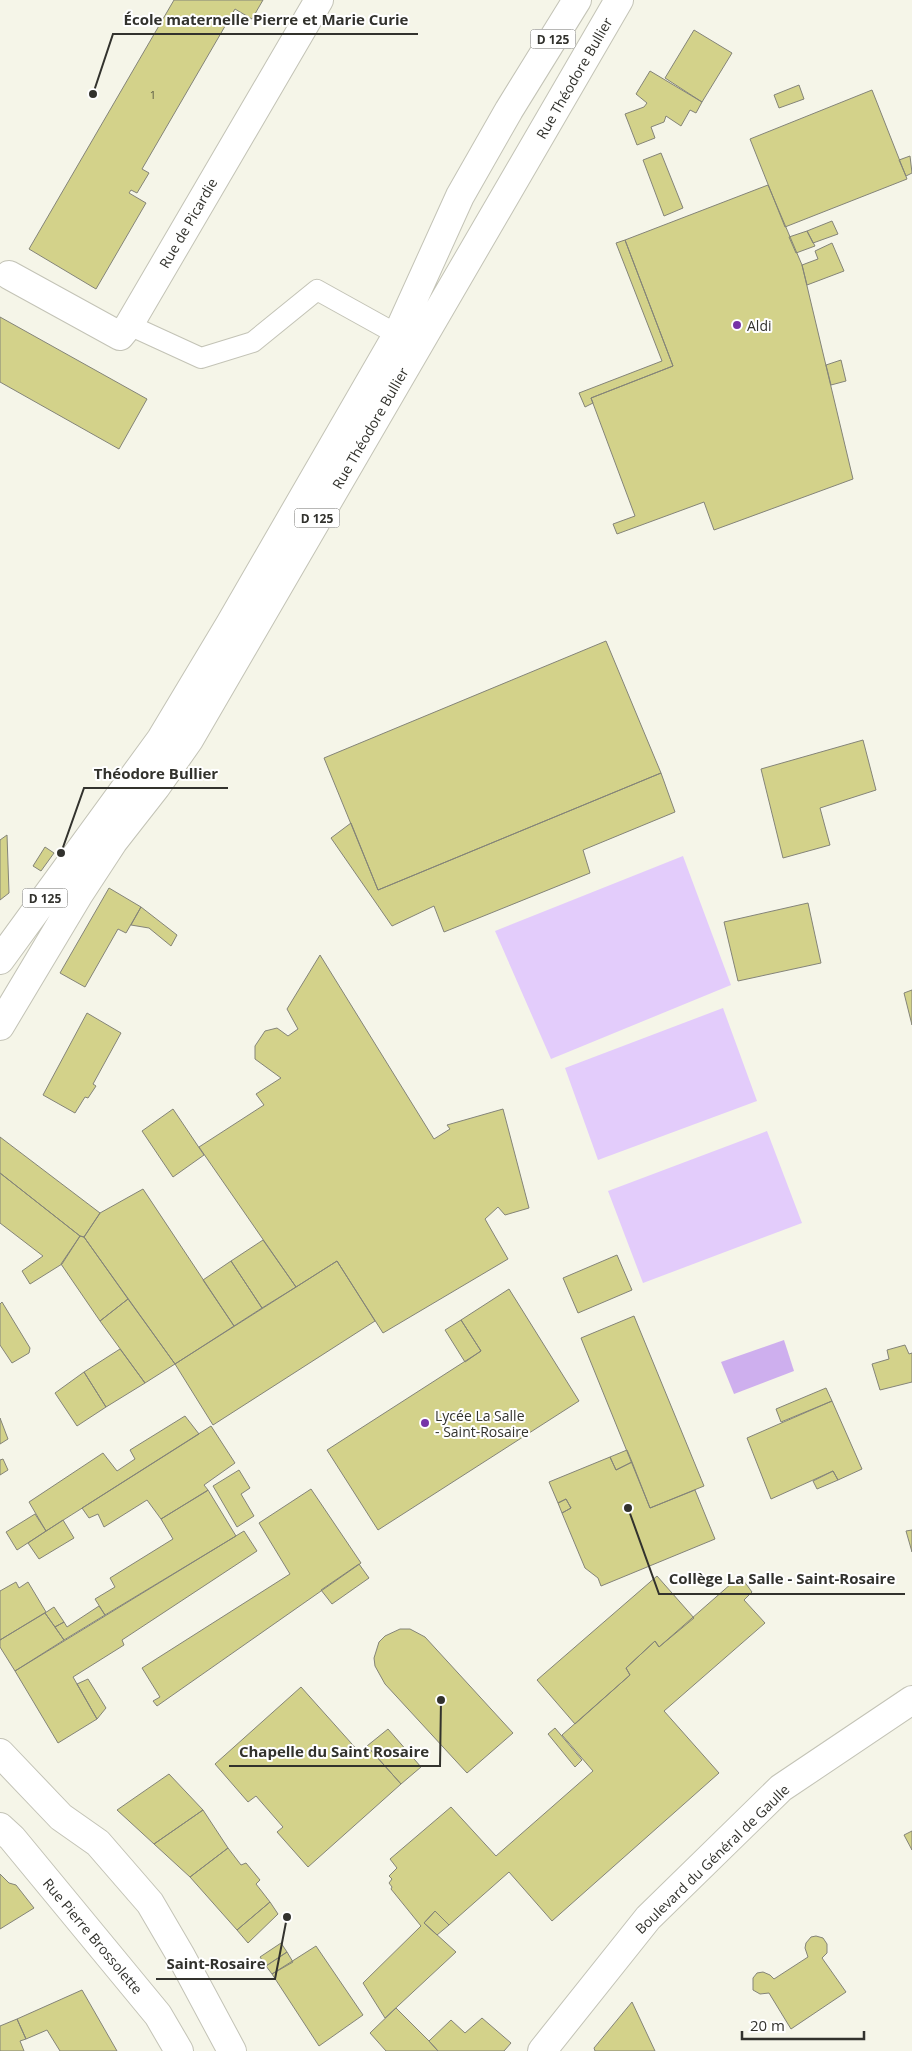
<svg xmlns="http://www.w3.org/2000/svg" width="912" height="2051" font-family="'Open Sans',sans-serif">
  <rect width="100%" height="100%" fill="#f5f5e8"/>
  <path fill="#e3ccfb" d="M683 856 731 985 551 1059 495 931Z
    M723 1008 757 1101 598 1160 565 1068Z
    M767 1131 802 1223 643 1283 608 1191Z"/>
  <path fill="#ceafee" d="M784 1340 794 1371 734 1394 721 1362Z"/>
  <path fill="#d3d28a" stroke="#848478" d="M174 0H263L252 19 235 9 142 169 149 173 137 193 131 190 129 193 146 203 96 289 29 249Z
    M694 30 732 53 702 102 665 78Z
    M650 71 702 102 696 113 690 110 681 126 666 116 664 122 651 127 655 138 637 145 625 114 644 107 647 103 636 94Z
    M799 85 804 99 779 108 774 95Z
    M872 90 907 179 785 227 750 139Z
    M661 153 683 208 664 216 643 160Z
    M910 156 912 173 906 176 899 160Z
    M768 185 802 265 853 479 714 530 704 502 617 534 613 524 635 516 591 398 673 366 625 240Z
    M832 221 838 234 813 243 807 231Z
    M807 231 815 246 796 253 789 237Z
    M625 240 673 366 591 398 593 403 585 407 579 393 662 361 616 243Z
    M832 243 844 271 807 285 802 265 818 259 815 251Z
    M0 317 147 399 119 449 0 382Z
    M841 360 846 381 831 385 826 365Z
    M606 641 661 773 378 890 324 758Z
    M863 740 876 790 820 808 830 845 783 858 761 769Z
    M661 773 675 812 583 850 590 873 444 932 434 906 392 926 331 838 351 823 378 890Z
    M7 835 9 893 0 900V840Z
    M45 847 54 853 41 871 33 866Z
    M109 888 141 907 126 933 118 929 85 987 60 973Z
    M808 903 821 963 738 981 724 922Z
    M141 907 177 935 171 946 149 928 131 925Z
    M320 955 434 1139 450 1129 447 1125 503 1109 529 1208 505 1215 498 1207 485 1219 508 1259 383 1333 337 1261 296 1287 199 1147 264 1105 256 1094 281 1078 255 1059V1046L265 1031 277 1028 288 1036 298 1029 287 1009Z
    M912 990V1025L904 993Z
    M87 1013 121 1033 93 1084 96 1086 88 1098 85 1097 75 1113 43 1095Z
    M173 1109 204 1155 173 1177 142 1131Z
    M0 1137 100 1213 84 1237 80 1236 0 1173Z
    M0 1173 80 1236 62 1264 30 1284 22 1271 43 1256 0 1223Z
    M143 1189 234 1326 175 1364 84 1237 100 1213Z
    M80 1236 84 1237 128 1299 100 1321 61 1264Z
    M263 1240 296 1287 262 1308 231 1261Z
    M617 1255 632 1290 578 1313 563 1278Z
    M231 1261 262 1308 234 1326 203 1280Z
    M337 1261 375 1321 213 1425 175 1364Z
    M509 1289 579 1401 378 1530 327 1450 481 1351 461 1320Z
    M128 1299 175 1364 145 1383 100 1321Z
    M2 1302 30 1348 29 1353 12 1363 0 1345V1304Z
    M634 1316 704 1486 650 1508 581 1338Z
    M461 1320 481 1351 465 1362 445 1330Z
    M905 1345 909 1354 912 1353V1382L880 1390 872 1364 889 1359 887 1350Z
    M120 1349 145 1383 106 1407 84 1372Z
    M84 1372 106 1407 77 1426 55 1393Z
    M826 1388 832 1401 781 1422 776 1409Z
    M832 1401 862 1469 838 1480 833 1471 771 1499 747 1438Z
    M185 1416 199 1434 46 1531 29 1502 103 1453 117 1471 135 1459 130 1450Z
    M0 1418 8 1439 0 1444Z
    M211 1426 235 1463 204 1485 208 1490 207 1491 161 1519 147 1500 104 1527 98 1514 89 1518 82 1508Z
    M627 1450 632 1462 616 1470 610 1457Z
    M610 1457 616 1470 632 1462 650 1508 695 1490 715 1539 601 1586 598 1578 585 1568 562 1513 571 1508 566 1499 558 1503 549 1482Z
    M3 1459 8 1470 0 1475V1460Z
    M239 1470 250 1488 241 1494 254 1516 237 1527 213 1486Z
    M833 1471 838 1480 817 1489 813 1481Z
    M311 1489 361 1563 157 1706 153 1701 160 1697 142 1668 290 1574 259 1523Z
    M208 1490 236 1536 105 1615 95 1599 115 1587 110 1578 173 1539 161 1519Z
    M566 1499 571 1508 562 1513 558 1503Z
    M35 1514 46 1531 17 1550 6 1532Z
    M63 1520 74 1538 39 1559 28 1543Z
    M912 1530V1552L906 1531Z
    M244 1531 257 1551 122 1640 124 1645 73 1677 97 1719 58 1743 15 1671Z
    M359 1564 369 1578 332 1604 321 1590Z
    M657 1576 694 1618 659 1647 655 1641 626 1668 630 1675 575 1724 537 1680Z
    M740 1576 752 1592 744 1600 765 1623 664 1711 719 1773 552 1921 509 1872 449 1925 435 1911 424 1923 456 1952 385 2018 363 1983 421 1926 391 1889 392 1887 389 1883 392 1879 389 1876 397 1868 390 1859 451 1807 496 1856 593 1771 562 1735 630 1675 626 1668 655 1641 659 1647Z
    M16 1582 19 1588 28 1582 46 1612 0 1640V1591Z
    M99 1606 105 1615 64 1640 55 1627 64 1622 67 1627Z
    M54 1607 64 1622 55 1627 45 1613Z
    M45 1613 64 1640 15 1671 0 1647V1640Z
    M400 1629H410L425 1637 513 1733 467 1773 385 1684 375 1666 374 1658 379 1642 385 1636Z
    M88 1679 106 1708 97 1719 77 1684Z
    M301 1687 360 1753 367 1746 401 1784 308 1867 277 1832 283 1827 256 1796 248 1802 215 1764Z
    M555 1728 582 1760 575 1767 548 1734Z
    M388 1729 421 1767 401 1784 367 1746Z
    M169 1774 203 1810 154 1844 117 1810Z
    M203 1810 228 1848 190 1877 154 1844Z
    M912 1831V1850L904 1835Z
    M228 1848 241 1865 246 1863 260 1880 256 1884 270 1902 237 1930 190 1877Z
    M0 1874 9 1883 16 1885 34 1908 0 1929Z
    M270 1902 278 1914 248 1943 237 1930Z
    M435 1911 449 1925 437 1935 424 1923Z
    M816 1936 823 1938 827 1944V1953L822 1958 846 1992 791 2029 769 1993 760 1994 753 1990V1978L757 1973 763 1972 770 1975 774 1979 808 1957 805 1948 806 1943 811 1937Z
    M281 1943 287 1952 266 1966 260 1957Z
    M316 1946 363 2015 319 2046 272 1974Z
    M287 1952 293 1962 272 1974 266 1966Z
    M82 1990 117 2051H60L47 2030 26 2039 17 2019Z
    M632 2002 655 2051H595L594 2048Z
    M396 2008 429 2041 438 2051H386L370 2033Z
    M482 2018 511 2043 504 2051H438L429 2041 451 2020 465 2033Z
    M17 2019 26 2039 20 2041 24 2051H0V2026Z"/>
  <g fill="none" stroke-linecap="round" stroke-linejoin="round">
    <defs>
      <path id="lane" d="M129 325 201 358 253 342 317 290 409 341"/>
      <path id="street" d="M9 275 120 336 129 325 319 0
        M542 2051 648 1918 781 1788 912 1700"/>
      <path id="secondary" d="M0 1753 61 1817 98 1843 150 1903 181 1956 232 2051
        M0 1827 12 1838 158 2015 179 2051"/>
      <path id="primary" d="M0 960 161 739 230 624 397 335 460 196 509 110 577 0
        M0 1026 79 894 113 842 156 787 189 740 619 0"/>
    </defs>
    <use href="#lane" stroke="#c3c3b6" stroke-width="22"/>
    <use href="#street" stroke="#c3c3b6" stroke-width="30"/>
    <use href="#secondary" stroke="#c3c3b6" stroke-width="30"/>
    <use href="#primary" stroke="#c3c3b6" stroke-width="30"/>
    <use href="#lane" stroke="#fff" stroke-width="20"/>
    <use href="#street" stroke="#fff" stroke-width="28"/>
    <use href="#secondary" stroke="#fff" stroke-width="28"/>
    <use href="#primary" stroke="#fff" stroke-width="28"/>
  </g>
  <g fill="#7633a7" stroke="#fff" stroke-width="2">
    <circle cx="737" cy="325" r="5"/>
    <circle cx="425" cy="1423" r="5"/>
  </g>
  <g text-anchor="middle" dominant-baseline="central" stroke-width="4" stroke-linejoin="round" paint-order="stroke">
    <g font-size="11" fill="#5a5a44">
      <text x="153" y="94">1</text>
    </g>
    <g fill="#fff" stroke="#70706c" stroke-width="1">
      <rect x="530.5" y="29.5" width="45" height="19" rx="4"/>
      <rect x="294.5" y="508.5" width="45" height="19" rx="4"/>
      <rect x="22.5" y="888.5" width="45" height="19" rx="4"/>
    </g>
    <g font-size="12" font-weight="bold" fill="#32322d">
      <text x="553" y="39">D 125</text>
      <text x="317" y="518">D 125</text>
      <text x="45" y="898">D 125</text>
    </g>
    <g font-size="14" fill="#32322d" stroke="#fff">
      <text transform="translate(574 78) rotate(-60)">Rue Théodore Bullier</text>
      <text transform="translate(188 223) rotate(-60)">Rue de Picardie</text>
      <text transform="translate(370 428) rotate(-60)">Rue Théodore Bullier</text>
      <text transform="translate(712 1859) rotate(-44)">Boulevard du Général de Gaulle</text>
      <text transform="translate(93 1936) rotate(50)">Rue Pierre Brossolette</text>
    </g>
    <g font-size="14" fill="#32322d" stroke="#fff" text-anchor="start">
      <text x="747" y="325">Aldi</text>
      <text x="435" y="1415">Lycée La Salle<tspan x="435" dy="16">- Saint-Rosaire</tspan></text>
    </g>
  </g>
  <path fill="none" stroke="#32322d" stroke-width="2" d="M93 94L113 34H418M61 853L84 788H228M628 1508L659 1594H905M441 1700L440 1766H229M287 1917L275 1979H156"/>
  <g fill="#32322d" stroke="#fff" stroke-width="2">
    <circle cx="93" cy="94" r="5"/>
    <circle cx="61" cy="853" r="5"/>
    <circle cx="628" cy="1508" r="5"/>
    <circle cx="441" cy="1700" r="5"/>
    <circle cx="287" cy="1917" r="5"/>
  </g>
  <g font-size="15" text-anchor="middle" font-weight="bold" fill="#32322d" stroke="#fff" stroke-width="4" stroke-linejoin="round" paint-order="stroke">
    <text x="266" y="25">École maternelle Pierre et Marie Curie</text>
    <text x="156" y="779">Théodore Bullier</text>
    <text x="782" y="1584">Collège La Salle - Saint-Rosaire</text>
    <text x="334" y="1757">Chapelle du Saint Rosaire</text>
    <text x="216" y="1969">Saint-Rosaire</text>
  </g>
  <path d="M742 2031v8h122v-8" fill="none" stroke="#32322d" stroke-width="2.5"/>
  <text x="750" y="2031" font-size="15" fill="#32322d" stroke="#ffffff" stroke-width="4" paint-order="stroke">20 m</text>
</svg>
